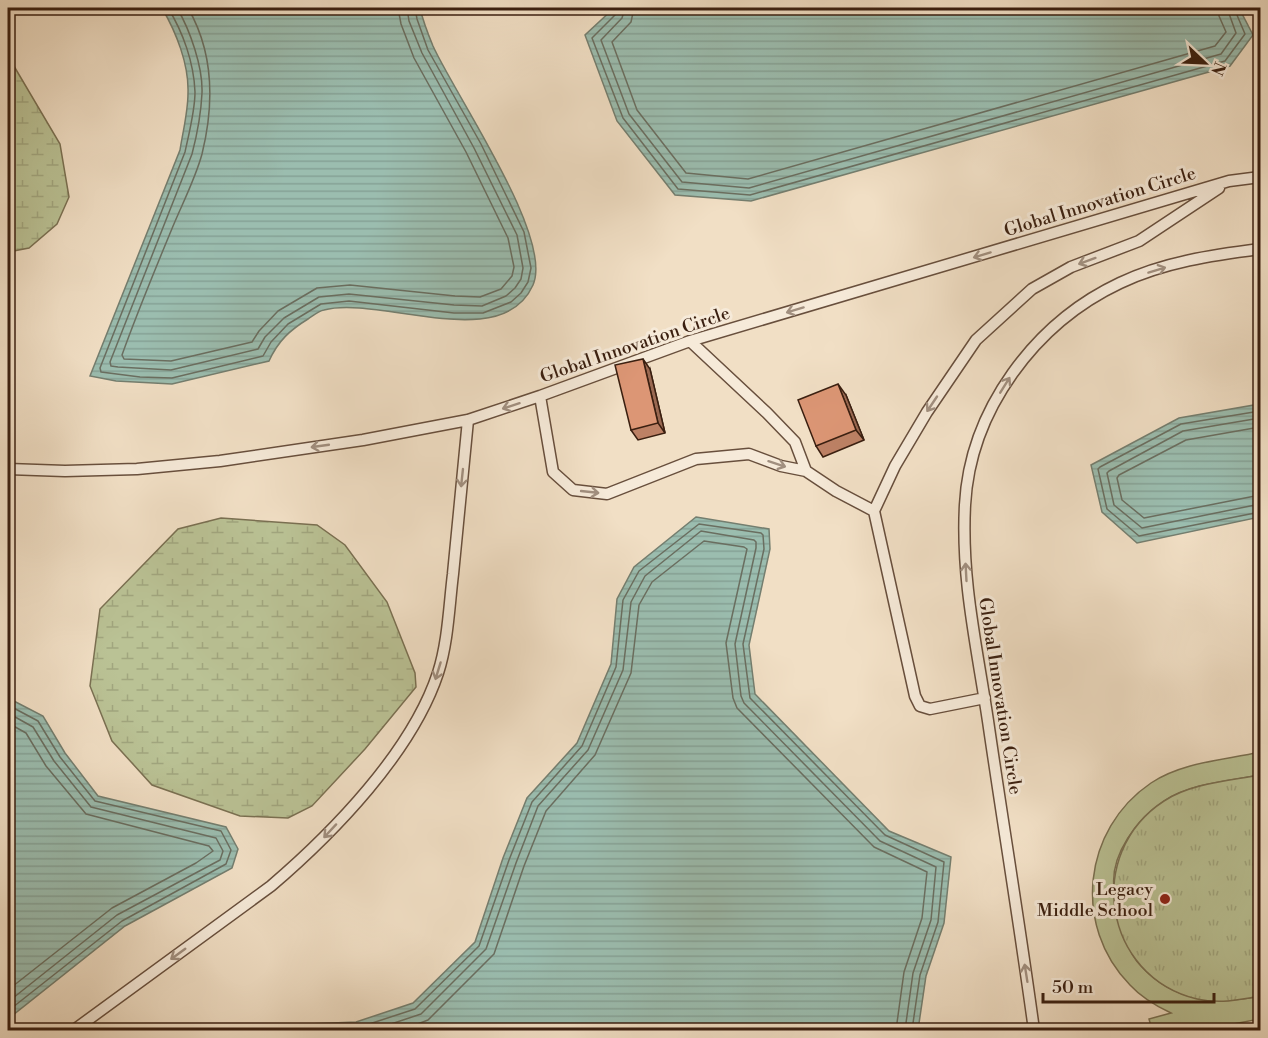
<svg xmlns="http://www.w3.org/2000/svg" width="1268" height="1038" font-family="'Libre Bodoni',serif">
  <defs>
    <pattern id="wetland-marsh" width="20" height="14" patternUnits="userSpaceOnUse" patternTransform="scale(1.5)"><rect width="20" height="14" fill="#bac295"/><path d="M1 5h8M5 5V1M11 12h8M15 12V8" fill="none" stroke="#a1a67f"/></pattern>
    <pattern id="park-tufts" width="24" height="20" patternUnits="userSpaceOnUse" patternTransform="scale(1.5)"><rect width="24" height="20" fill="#bac295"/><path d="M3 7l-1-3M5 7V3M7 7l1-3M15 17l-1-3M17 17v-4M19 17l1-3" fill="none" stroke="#a1a67f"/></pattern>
    <pattern id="water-rules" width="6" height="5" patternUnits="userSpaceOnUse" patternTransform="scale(1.5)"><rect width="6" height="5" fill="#9bbdaf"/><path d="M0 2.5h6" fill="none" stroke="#86a296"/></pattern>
  </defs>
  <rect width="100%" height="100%" fill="#f1dfc5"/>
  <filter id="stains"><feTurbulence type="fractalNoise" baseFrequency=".00333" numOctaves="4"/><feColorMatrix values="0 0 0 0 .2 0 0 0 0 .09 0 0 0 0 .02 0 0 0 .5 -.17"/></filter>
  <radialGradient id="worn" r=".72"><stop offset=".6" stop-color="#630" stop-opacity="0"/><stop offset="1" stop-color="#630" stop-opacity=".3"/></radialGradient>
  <path fill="#bac295" stroke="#7a7052" stroke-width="1.5" d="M1260 752V775C1229 781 1191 783 1164 801 1138 818 1110 854 1114 888 1115 896 1118 906 1121 914 1124 926 1125 938 1130 949 1133 959 1142 967 1149 974 1181 1003 1221 1004 1260 996V1019L1201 1030H1152L1149 1019 1171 1013C1156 1006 1141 997 1130 985 1072 926 1083 829 1151 783 1182 762 1225 760 1260 752Z"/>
  <path fill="url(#wetland-marsh)" stroke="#7a7052" stroke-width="1.5" d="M8 56 60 144 69 197 57 224 29 248 8 252Z
    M221 518 317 525 345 545 387 602 415 673 416 687 365 749 312 806 288 818 240 816 152 785 112 741 90 686 100 609 178 529Z"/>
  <path fill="url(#park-tufts)" stroke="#7a7052" stroke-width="1.5" d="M1260 775V996C1239 1000 1219 1004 1197 999 1103 976 1084 853 1164 801 1192 783 1229 781 1260 775Z"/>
  <path fill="url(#water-rules)" stroke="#747e6f" stroke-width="1.5" d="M162 8H420C423 21 428 34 433 46 455 95 554 237 533 285 502 355 379 295 324 310 318 311 313 316 308 319 290 330 278 341 269 361L172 384 116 381 90 376 180 150C183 131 188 112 188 93 189 64 176 32 162 8Z
    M614 8H1239L1253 35 1230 66 751 201 675 195 617 121 585 35Z
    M1260 404V517L1137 543 1102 512 1091 465 1179 418Z
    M696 517 769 529 770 549 749 645 755 694 889 831 951 857 944 923 926 976 918 1030H219L235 1027 356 1022 413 1003 475 942 503 858 527 798 577 743 611 664 617 599 634 567Z
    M10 699 43 716 65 753 98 796 226 827 238 849 232 868 125 926 8 1019V701Z"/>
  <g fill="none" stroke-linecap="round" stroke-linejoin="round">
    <path stroke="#6a6e60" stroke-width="1.5" d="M168 8C183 32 194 63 195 92 195 111 189 133 185 152L100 368 101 372 140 377 172 378 263 356 271 342 288 324 321 304 349 301 454 313H483L511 302 521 293 528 282 531 268 524 232 481 144 428 50 417 19 415 8
      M177 8C190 30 203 67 202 93 201 114 197 135 192 154L110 362 111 366 118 367 171 370 258 349 265 337 284 318 319 297 349 294 454 305 482 306 506 296 515 288 521 279 523 268 517 235 474 148 422 53 409 21 407 8
      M188 8C214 53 214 105 202 154 195 180 181 206 171 231 154 272 137 313 122 355L124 359 171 361 252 342 259 331 278 311 317 288 350 285 455 296 480 297 501 289 512 276 514 267 508 238 466 152 414 58 401 24 398 8
      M618 8 616 14 592 38 623 118 678 189 750 195 1225 61 1245 34 1234 8
      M625 8 622 18 601 40 629 114 682 182 749 188 1221 54 1236 33 1227 8
      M634 8 631 22 612 42 637 110 686 173 748 179 1215 46 1226 32 1219 16 1218 8
      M1260 411 1181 424 1100 467 1098 469 1107 509 1139 536 1260 512
      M1260 418 1183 431 1109 471 1107 473 1114 505 1142 528 1260 504
      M1260 427 1186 440 1119 475 1117 478 1122 500 1144 518 1260 495
      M8 705 38 721 60 757 95 801 221 831 231 850 226 864 122 921 8 1011
      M8 713 33 727 54 761 91 807 216 838 223 851 220 860 117 915 8 1002
      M8 723 26 733 46 766 86 814 209 846 213 851 196 863 112 908 8 990
      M302 1030 357 1028 415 1009 479 946 509 860 532 802 582 746 616 667 623 600 639 571 699 524 761 533 763 535 764 549 743 644 750 698 885 835 944 862 938 922 920 975 912 1030
      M373 1030 421 1014 486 949 516 863 538 806 588 750 623 670 631 602 645 576 701 531 754 540 756 542V548L735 644 741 696 744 703 880 841 936 867 931 920 913 973 905 1030
      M402 1030 428 1020 494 954 524 866 546 811 595 755 631 673 639 605 652 582 704 541 744 547 747 549 726 643 733 698 737 708 874 847 927 872 922 918 904 972 896 1030"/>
    <defs>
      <path id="lane" d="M540 396 553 472 573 490 607 494 696 459 749 454 781 466 806 471 795 442 767 413 690 341
        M8 469 65 471 137 469 220 461 363 440 468 420 540 396 690 341 1229 181 1260 177
        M806 471 836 491 874 511 915 696 920 706 930 709 985 698
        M874 511 895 466 927 412 976 340 1032 289 1071 267 1139 241 1219 188
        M74 1030 271 886C333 833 412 752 438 673 448 642 449 607 453 574 458 522 463 471 468 420
        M1034 1030C1020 927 1003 824 988 721 977 647 961 580 965 505 970 410 1035 323 1120 283 1164 262 1213 255 1260 249"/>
    </defs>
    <use href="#lane" stroke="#684f3d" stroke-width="13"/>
    <use href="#lane" stroke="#f6ead9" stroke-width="10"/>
  </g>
  <path fill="#bd8165" stroke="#3a1f10" stroke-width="1.5" d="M650 369 665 433 638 440 631 430Z
    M846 395 864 440 823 457 816 446Z"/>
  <path fill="#9a6952" stroke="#3a1f10" stroke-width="1.5" d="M643 359 650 369 665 433 658 423Z
    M838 384 846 395 864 440 856 430Z"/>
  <path fill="#dc9675" stroke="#3a1f10" stroke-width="1.5" d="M643 359 658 423 631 430 615 365Z
    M838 384 856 430 816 446 798 400Z"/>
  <defs><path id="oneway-shaft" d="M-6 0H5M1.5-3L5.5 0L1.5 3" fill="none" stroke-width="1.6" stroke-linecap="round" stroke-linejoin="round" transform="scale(1.5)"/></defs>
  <g stroke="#a18f7f">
    <use href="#oneway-shaft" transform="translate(982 255) rotate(163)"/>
    <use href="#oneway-shaft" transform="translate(1087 261) rotate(160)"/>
    <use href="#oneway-shaft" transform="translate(1157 270) rotate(-17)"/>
    <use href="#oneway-shaft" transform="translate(795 310) rotate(163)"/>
    <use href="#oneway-shaft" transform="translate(1005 385) rotate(-58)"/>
    <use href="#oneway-shaft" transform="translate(932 404) rotate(124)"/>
    <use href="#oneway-shaft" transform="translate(511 406) rotate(162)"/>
    <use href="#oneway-shaft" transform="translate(320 446) rotate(172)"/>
    <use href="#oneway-shaft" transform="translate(777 464) rotate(18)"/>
    <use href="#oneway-shaft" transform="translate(462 478) rotate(96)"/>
    <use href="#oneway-shaft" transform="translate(590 492) rotate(6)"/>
    <use href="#oneway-shaft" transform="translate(966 572) rotate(-93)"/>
    <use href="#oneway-shaft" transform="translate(438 671) rotate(107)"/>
    <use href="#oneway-shaft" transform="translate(330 831) rotate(133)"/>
    <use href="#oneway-shaft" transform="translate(178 954) rotate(144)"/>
    <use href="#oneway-shaft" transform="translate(1026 973) rotate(-99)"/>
  </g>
  <circle fill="#8f2418" stroke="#f6ead9" stroke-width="2" cx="1165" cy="899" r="6"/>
  <g text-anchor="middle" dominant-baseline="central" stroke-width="6" stroke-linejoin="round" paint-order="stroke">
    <g font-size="18" fill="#3a1f10" stroke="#f6ead9">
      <text transform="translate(1100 202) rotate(-17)">Global Innovation Circle</text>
      <text transform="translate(635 345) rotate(-19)">Global Innovation Circle</text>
      <text transform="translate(1000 696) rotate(81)">Global Innovation Circle</text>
    </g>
    <g font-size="18" fill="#3a1f10" stroke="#f6ead9" text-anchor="end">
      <text x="1153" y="889">Legacy<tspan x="1153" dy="21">Middle School</tspan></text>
    </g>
  </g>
  <rect width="1268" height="1038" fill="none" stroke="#f1dfc5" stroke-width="30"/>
  <rect x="9" y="9" width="1250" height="1020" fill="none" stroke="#3a1f10" stroke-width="3"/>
  <rect x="15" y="15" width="1238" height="1008" fill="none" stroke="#3a1f10" stroke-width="1.5"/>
  <g transform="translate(1205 63) rotate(113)" stroke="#f6ead9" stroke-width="4.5" paint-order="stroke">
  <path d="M0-4.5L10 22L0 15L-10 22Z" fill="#3a1f10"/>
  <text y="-9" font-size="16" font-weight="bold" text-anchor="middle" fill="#3a1f10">N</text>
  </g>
  <path d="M1043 993v9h171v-9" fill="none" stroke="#3a1f10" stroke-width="3"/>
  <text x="1052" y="993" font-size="18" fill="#3a1f10" stroke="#f6ead9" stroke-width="4.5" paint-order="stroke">50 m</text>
  <rect width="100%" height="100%" filter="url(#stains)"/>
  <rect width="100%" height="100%" fill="url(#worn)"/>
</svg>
